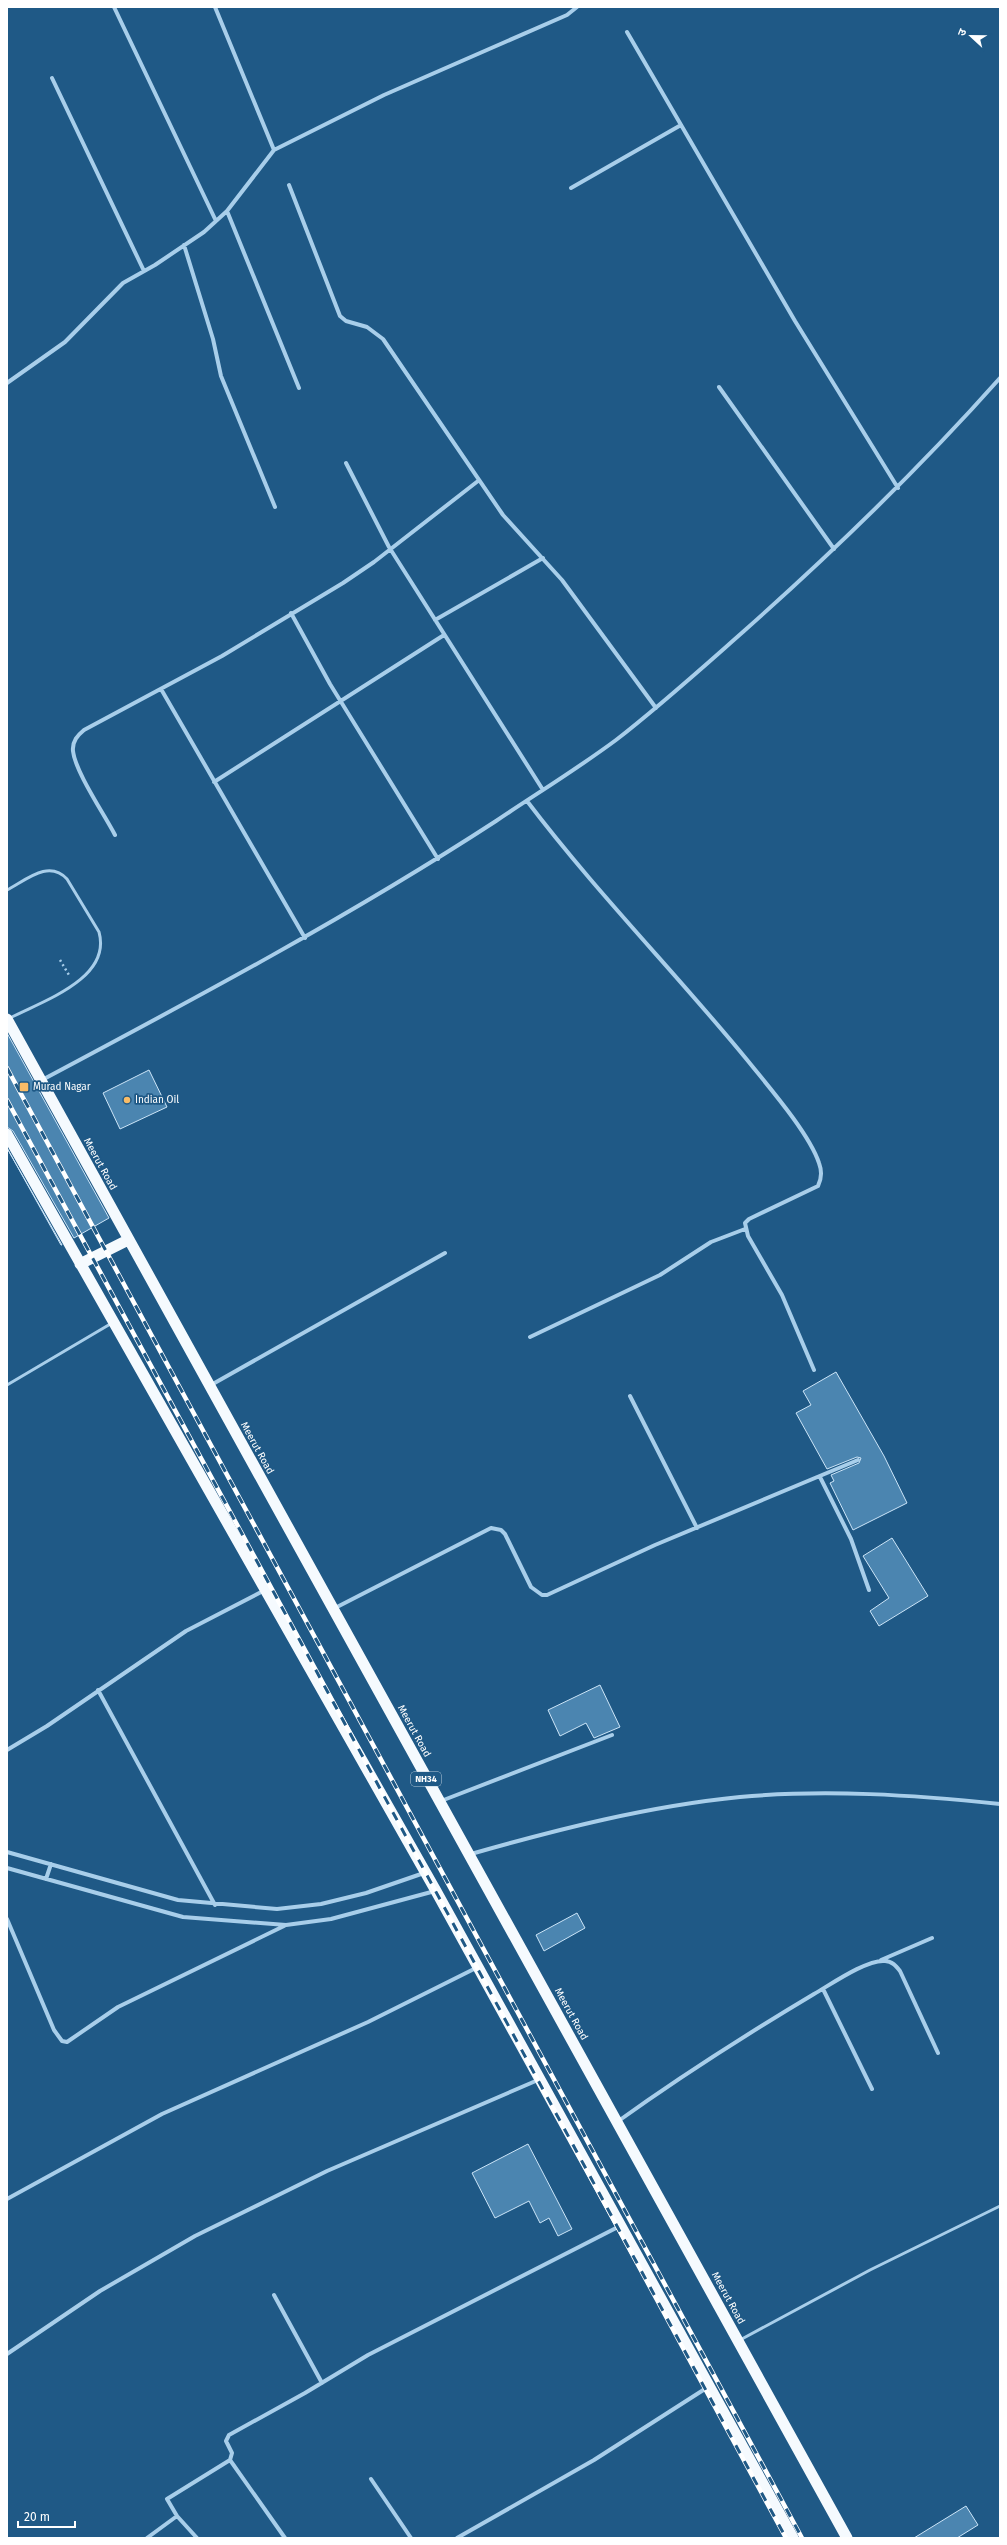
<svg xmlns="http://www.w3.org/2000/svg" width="1007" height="2545" font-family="'Fira Sans','Noto Sans Devanagari',sans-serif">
  <rect width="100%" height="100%" fill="#1f5986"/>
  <path fill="#4b85b0" stroke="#cce5f8" d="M7 1033 109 1218 74 1238 13 1131 7 1127Z
    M149 1070 167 1107 120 1129 103 1093Z
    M7 1148 62 1245H61Z
    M836 1372 884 1456 907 1503 853 1530 830 1483 834 1481 831 1475 859 1463 861 1458 857 1457 827 1469 796 1413 811 1405 803 1391Z
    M892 1538 928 1596 879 1626 870 1611 889 1598 863 1556Z
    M600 1685 620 1727 594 1738 586 1723 560 1736 548 1710Z
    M577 1913 585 1928 544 1951 536 1935Z
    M528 2144 572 2229 558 2236 549 2218 540 2223 529 2201 495 2218 472 2173Z
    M966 2506 978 2525 957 2538H914Z"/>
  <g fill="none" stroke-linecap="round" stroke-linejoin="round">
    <path stroke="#a8ceea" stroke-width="2.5" stroke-dasharray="2 3" stroke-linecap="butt" d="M60 960 69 975"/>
    <path stroke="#a8ceea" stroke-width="3" d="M7 890C26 880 49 859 67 879L99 932C112 979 42 1001 10 1018
      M7 1385 112 1323
      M740 2340 870 2270 1000 2206"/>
    <path stroke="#a8ceea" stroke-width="4" d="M114 7 216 221
      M215 7 274 150
      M627 32 795 321 898 488
      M52 78 144 271
      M289 185 340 316 346 321 367 327 383 339 503 515 562 580 656 708
      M571 188 681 125
      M227 211 299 388
      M184 245 213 339 221 376 275 507
      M7 383 65 342 123 283 155 265 204 232 227 211 274 150 384 95 567 15 577 7
      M719 387 834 549
      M346 463 389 547 543 790
      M291 613 330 684 438 859
      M435 620 543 558
      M161 689 305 938
      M214 782 444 635
      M527 801C596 892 676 973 748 1061 768 1086 809 1133 819 1163 822 1171 822 1178 818 1186L749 1219 745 1223 748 1236 782 1295 814 1370
      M115 835C104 814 75 771 73 751 72 741 78 735 84 730L222 656 343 583 374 562 478 481
      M42 1080C196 998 350 916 496 821 536 794 577 769 616 740 660 706 702 668 744 631 834 551 920 468 1000 378
      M530 1337 660 1275 711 1242 745 1229
      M211 1385 445 1253
      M630 1396 697 1528
      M820 1477 851 1539 869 1590
      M335 1608 491 1528 501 1530 505 1534 531 1587 542 1595H547L655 1545 858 1460
      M98 1690 215 1905
      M7 1750 47 1726 186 1631 265 1590
      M441 1801 612 1735
      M7 1852 178 1900 277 1909 321 1904 366 1893 424 1873
      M471 1854C559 1829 649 1806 740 1797 826 1789 914 1795 1000 1804
      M7 1868 183 1917 286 1925 331 1919 435 1891
      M46 1879 51 1864
      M7 1919 54 2030 62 2041 67 2042 118 2007 284 1926
      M881 1960 932 1938
      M823 1989 872 2089
      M617 2122C681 2076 747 2034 814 1994 830 1985 867 1959 885 1961 892 1961 896 1966 900 1971L938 2053
      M7 2199 162 2114 368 2022 478 1967
      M274 2295 322 2383
      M7 2354 100 2291 195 2236 327 2171 538 2080
      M230 2460 285 2538
      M371 2479 411 2538
      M147 2538 177 2516
      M197 2538 177 2516 167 2499 230 2460 232 2453 226 2441 229 2435 305 2393 368 2355 620 2226
      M457 2538 594 2460 708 2387"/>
    <path stroke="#f5fafe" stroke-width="11" d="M7 1019 847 2538
      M7 1134 436 1891 793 2538
      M80 1264 128 1240"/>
    <defs>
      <path id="rail" d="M7 1068 802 2538
        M7 1100 786 2538"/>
    </defs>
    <use href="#rail" stroke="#fff" stroke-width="4.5"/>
    <use href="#rail" stroke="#1f5986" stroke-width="3" stroke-dasharray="9" stroke-linecap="butt"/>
  </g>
  <g fill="#f9bc67" stroke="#1f5986" stroke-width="1.5">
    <rect x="19" y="1082" width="10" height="10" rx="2"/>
    <circle cx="127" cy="1100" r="4"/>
  </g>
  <g text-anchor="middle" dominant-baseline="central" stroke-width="3.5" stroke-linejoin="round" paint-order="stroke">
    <rect fill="#1f5986" stroke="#bccddb" stroke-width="1" x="411" y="1772" width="30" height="14" rx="3"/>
    <g font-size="9" font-weight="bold" fill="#fff">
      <text x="426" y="1779">NH34</text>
    </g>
    <g font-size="10" fill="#fff" stroke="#1f5986" text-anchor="start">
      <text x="33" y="1087">Murad Nagar</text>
      <text x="135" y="1100">Indian Oil</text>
    </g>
    <g font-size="10" fill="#fff" stroke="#1f5986">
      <text transform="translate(100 1164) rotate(61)">Meerut Road</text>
      <text transform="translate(257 1448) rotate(61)">Meerut Road</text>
      <text transform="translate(414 1731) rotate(61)">Meerut Road</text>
      <text transform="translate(571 2014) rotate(61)">Meerut Road</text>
      <text transform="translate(728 2298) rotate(61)">Meerut Road</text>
    </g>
  </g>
  <rect width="1007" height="2545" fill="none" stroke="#ffffff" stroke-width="16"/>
  <g transform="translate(971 36) rotate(292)" stroke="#1f5986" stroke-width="3" paint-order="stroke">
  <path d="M0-3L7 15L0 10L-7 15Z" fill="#ffffff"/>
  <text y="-6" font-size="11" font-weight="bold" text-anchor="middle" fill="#ffffff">उ</text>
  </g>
  <path d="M18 2521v6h57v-6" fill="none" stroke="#ffffff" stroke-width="2"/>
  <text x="24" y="2521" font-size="12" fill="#ffffff" stroke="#1f5986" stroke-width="3" paint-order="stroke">20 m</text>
</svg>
